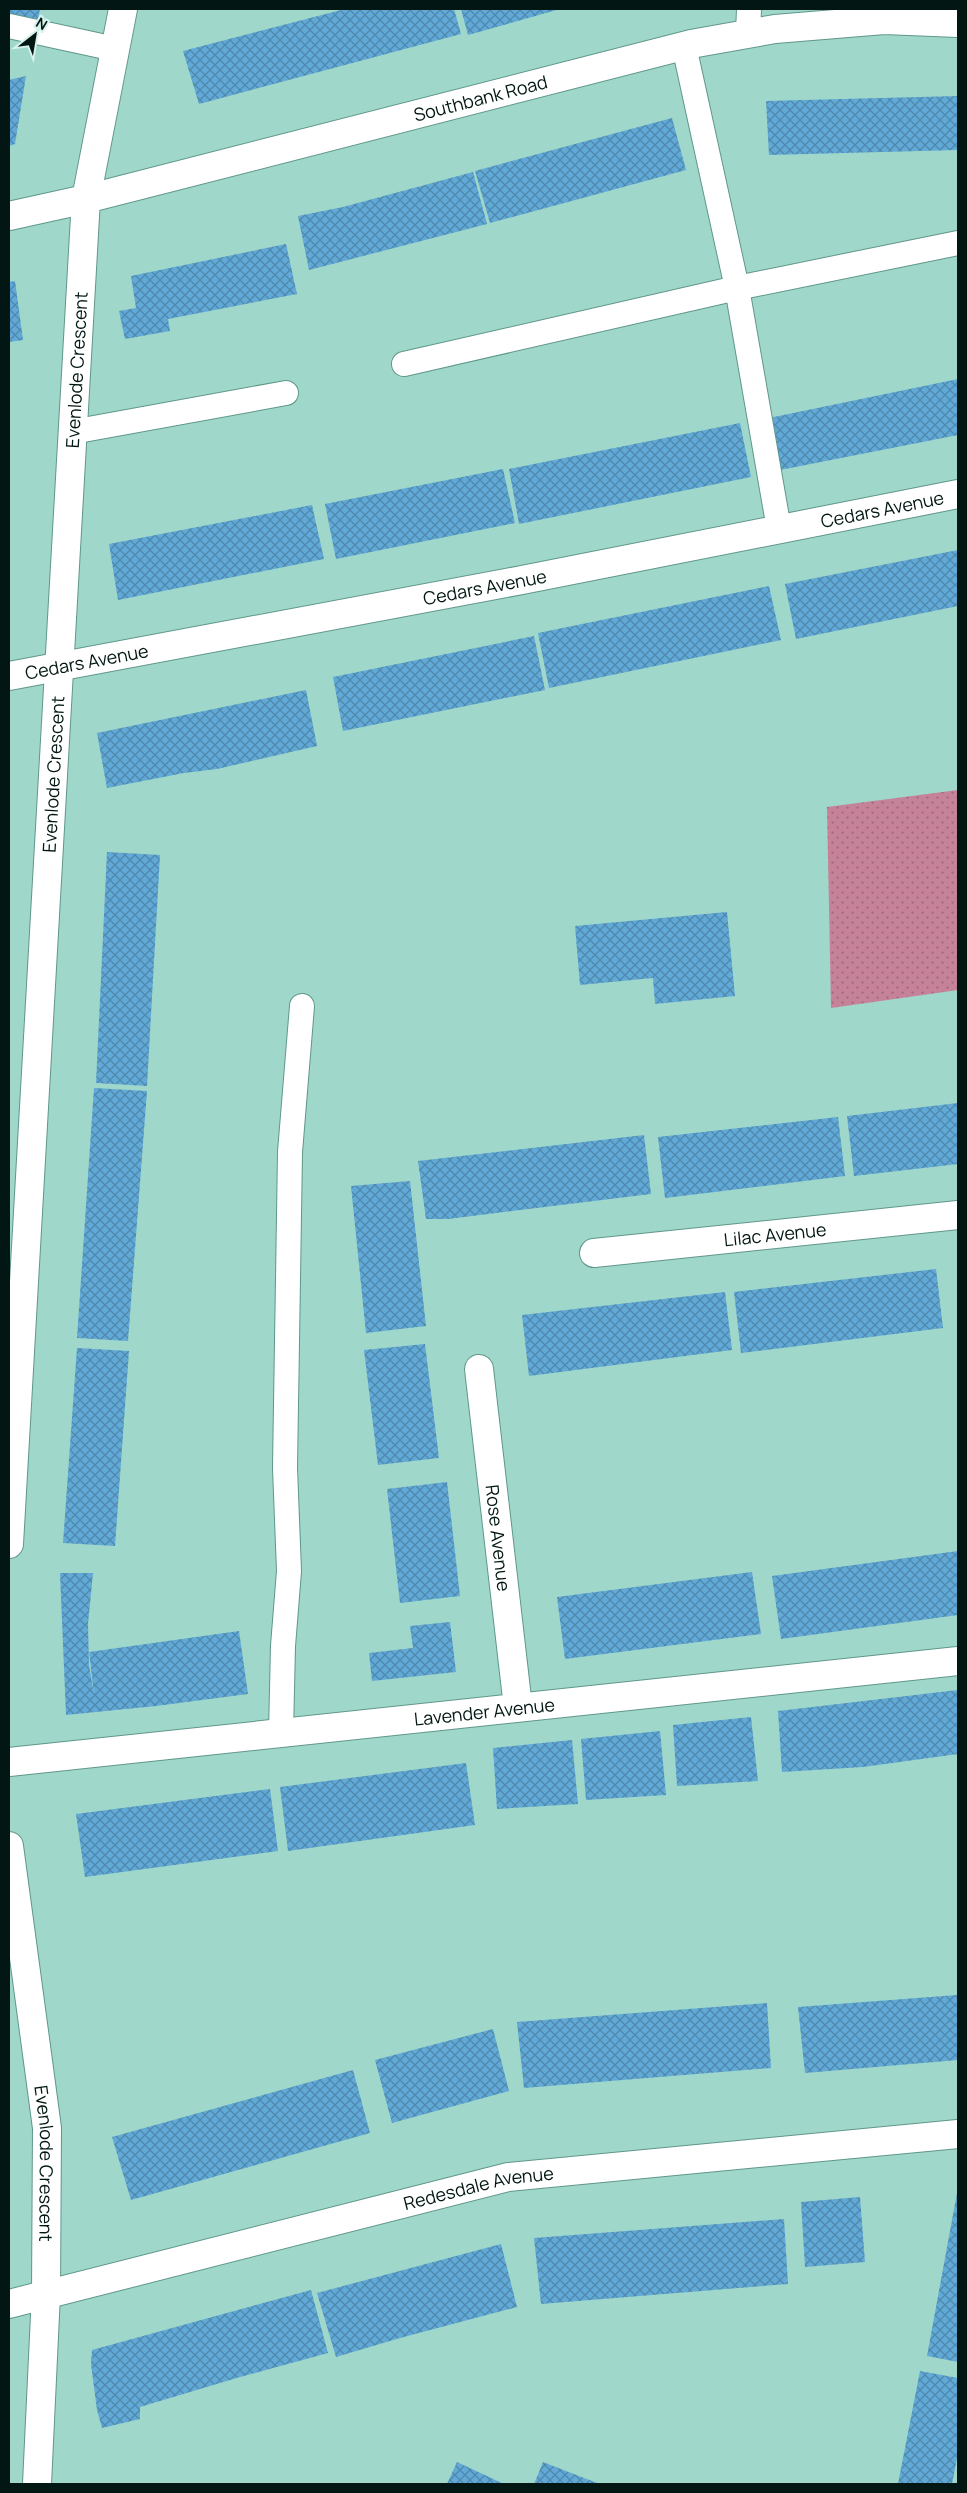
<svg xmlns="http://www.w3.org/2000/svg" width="967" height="2493" font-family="Manrope,sans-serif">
  <defs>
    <pattern id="garden-dots" width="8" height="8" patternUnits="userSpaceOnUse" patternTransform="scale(1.25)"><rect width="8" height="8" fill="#c68298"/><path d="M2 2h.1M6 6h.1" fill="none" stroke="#9f697b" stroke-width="1.8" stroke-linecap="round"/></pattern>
    <pattern id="building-cross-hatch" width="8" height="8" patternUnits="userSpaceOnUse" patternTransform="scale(1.25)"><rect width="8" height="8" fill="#61a9d7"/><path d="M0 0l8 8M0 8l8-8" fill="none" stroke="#4e89ad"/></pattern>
  </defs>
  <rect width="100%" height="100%" fill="#9fd7ca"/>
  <path fill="url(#garden-dots)" d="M958 790V990L831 1008 827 807Z"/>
  <path fill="url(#building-cross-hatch)" d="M9 9H40L37 25 9 19Z
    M345 9H454L461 34 199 104 183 51Z
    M461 9H560L468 35Z
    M26 76 15 144 9 146V80Z
    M958 96V150L769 155 766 101Z
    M672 118 686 170 490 223 475 171Z
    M473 172 487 224 309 270 298 216 343 207Z
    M286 244 297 294 168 319 170 331 125 339 119 311 136 308 131 276Z
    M15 281 23 340 9 342V282Z
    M958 379V435L780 470 769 418Z
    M740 423 751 477 519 524 509 469Z
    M503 469 515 523 336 559 325 504Z
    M312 505 324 559 118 600 109 544Z
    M958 550V606L796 639 785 584Z
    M769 586 781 640 549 688 538 633Z
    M534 636 545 690 343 731 333 677Z
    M306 690 317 746 217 769 184 773 107 788 97 733Z
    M107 852 160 855 147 1086 96 1083Z
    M727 912 735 996 655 1004 653 978 580 985 575 926Z
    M94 1088 147 1091 128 1341 77 1338Z
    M958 1103V1164L854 1176 847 1116Z
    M838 1117 845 1176 665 1198 658 1137Z
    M644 1135 651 1194 448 1219H426L418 1161Z
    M410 1181 426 1326 366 1333 351 1186Z
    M936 1269 943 1328 741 1353 734 1292Z
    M725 1292 732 1350 529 1376 522 1315Z
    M425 1344 439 1458 378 1465 364 1350Z
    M77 1348 129 1351 115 1546 63 1543Z
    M447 1482 460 1596 400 1603 387 1489Z
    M958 1551V1615L781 1639 772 1576Z
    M752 1572 761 1634 565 1659 557 1597Z
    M60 1573H93L88 1624 89 1665 94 1694 89 1652 239 1631 248 1694 156 1706 66 1715Z
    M450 1622 456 1672 372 1681 369 1653 413 1648 410 1626Z
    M958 1690V1754L863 1767 782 1772 778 1711Z
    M751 1717 758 1781 677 1786 673 1725Z
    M660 1731 666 1795 586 1800 581 1739Z
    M572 1740 578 1804 497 1809 493 1748Z
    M466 1763 475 1825 288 1851 280 1787Z
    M270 1789 278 1851 85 1877 76 1814Z
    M957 1995 958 2060 805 2073 798 2007Z
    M767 2003 771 2068 524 2088 517 2022Z
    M493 2029 509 2091 392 2123 375 2060Z
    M353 2070 370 2133 131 2200 112 2137Z
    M957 2193H958V2362L927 2356Z
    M860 2197 865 2262 805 2267 801 2202Z
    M784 2219 788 2284 541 2304 534 2238Z
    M501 2244 517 2307 400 2338 336 2357 317 2293Z
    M311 2290 328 2353 240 2377 140 2407V2419L102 2428 97 2410 91 2364 92 2350Z
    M920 2371 958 2378V2453L952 2484H898Z
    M457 2462 504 2484H447Z
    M543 2462 584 2478 600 2484H534Z"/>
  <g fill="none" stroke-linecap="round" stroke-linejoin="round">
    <defs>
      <path id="lane" d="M9 26 115 49
        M748 34 749 9
        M684 46 737 288 958 243
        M404 364 737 288 779 529
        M72 432 286 393
        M281 1732 283 1646 289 1571 285 1468 290 1152 302 1006"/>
      <g id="street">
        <path id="s1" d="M9 216 86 199 691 44 775 29 884 20 958 23"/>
        <path id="s2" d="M9 676 522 580 958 494"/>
        <path id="s3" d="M594 1253 958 1215"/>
        <path id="s4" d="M479 1369 518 1707"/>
        <path id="s5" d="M9 1544 86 199 123 9"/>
        <path id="s6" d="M9 1762 958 1661"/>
        <path id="s7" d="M9 1846 47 2128 46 2294 37 2484"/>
        <path id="s8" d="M9 2304 508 2177 958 2134"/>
      </g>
    </defs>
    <use href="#lane" stroke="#60978a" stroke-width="26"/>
    <use href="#street" stroke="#60978a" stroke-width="30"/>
    <use href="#lane" stroke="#fff" stroke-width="24"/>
    <use href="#street" stroke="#fff" stroke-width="28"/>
  </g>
  <g text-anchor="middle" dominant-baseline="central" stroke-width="5" stroke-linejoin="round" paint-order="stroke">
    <g font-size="18" fill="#021713" stroke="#d6f2ea">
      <text stroke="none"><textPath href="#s1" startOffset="486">Southbank Road</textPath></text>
      <text stroke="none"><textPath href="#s5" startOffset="1176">Evenlode Crescent</textPath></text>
      <text stroke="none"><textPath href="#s2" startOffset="889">Cedars Avenue</textPath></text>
      <text stroke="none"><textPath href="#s2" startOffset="484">Cedars Avenue</textPath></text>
      <text stroke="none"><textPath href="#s2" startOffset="79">Cedars Avenue</textPath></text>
      <text stroke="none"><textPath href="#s5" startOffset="771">Evenlode Crescent</textPath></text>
      <text stroke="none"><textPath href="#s3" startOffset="182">Lilac Avenue</textPath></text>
      <text stroke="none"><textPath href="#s4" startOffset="170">Rose Avenue</textPath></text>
      <text stroke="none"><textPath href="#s6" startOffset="478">Lavender Avenue</textPath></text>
      <text stroke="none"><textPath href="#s7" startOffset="320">Evenlode Crescent</textPath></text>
      <text stroke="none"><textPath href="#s8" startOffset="484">Redesdale Avenue</textPath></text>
    </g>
  </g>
  <rect width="967" height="2493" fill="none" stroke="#021713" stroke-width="20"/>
  <g transform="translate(35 35) rotate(31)" stroke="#d6f2ea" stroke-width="4" paint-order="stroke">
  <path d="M0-4L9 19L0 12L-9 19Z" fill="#021713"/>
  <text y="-8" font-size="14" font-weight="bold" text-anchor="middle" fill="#021713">N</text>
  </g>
</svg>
